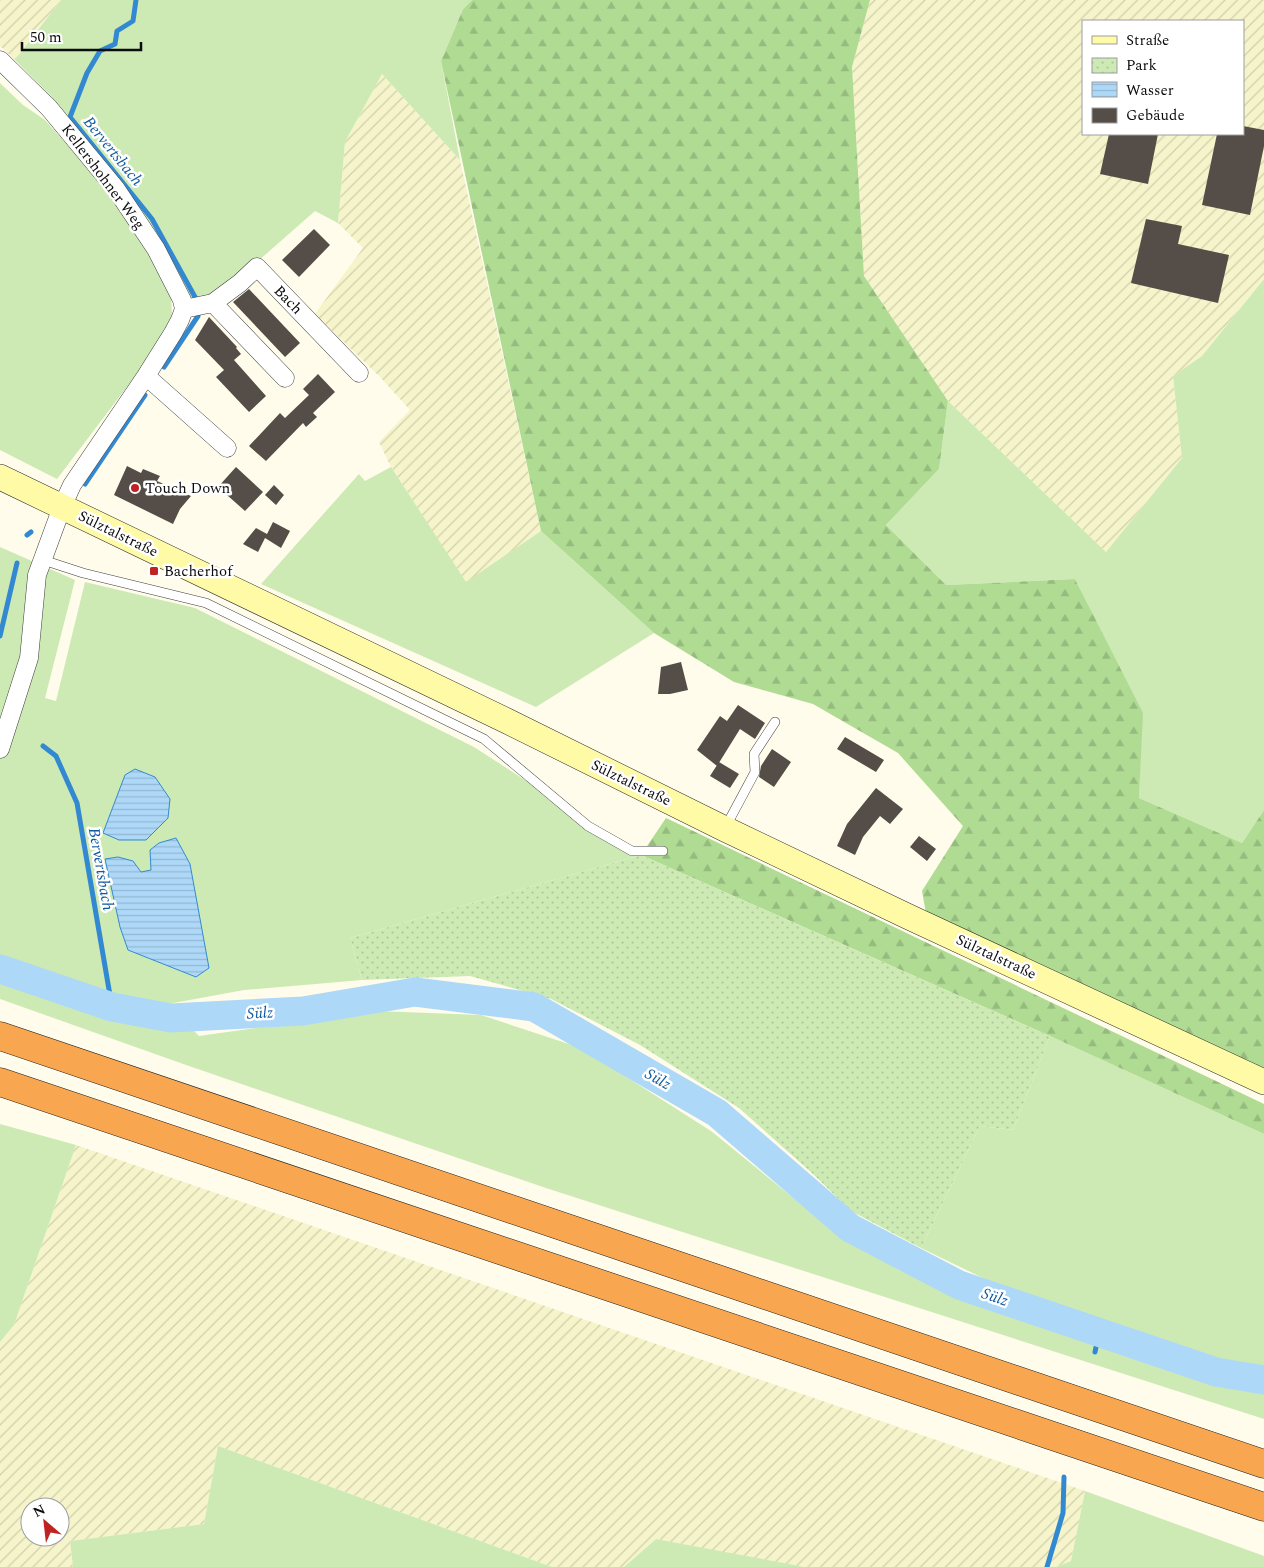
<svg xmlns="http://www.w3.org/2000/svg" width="1264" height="1567" font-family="Spectral,serif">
  <defs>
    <pattern id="farmland-furrows" width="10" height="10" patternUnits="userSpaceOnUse" patternTransform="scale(1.25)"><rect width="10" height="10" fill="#f5f4ca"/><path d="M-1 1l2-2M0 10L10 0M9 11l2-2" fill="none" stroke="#d1d0ac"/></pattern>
    <pattern id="forest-firs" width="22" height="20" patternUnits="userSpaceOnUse" patternTransform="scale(1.25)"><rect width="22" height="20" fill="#afdb93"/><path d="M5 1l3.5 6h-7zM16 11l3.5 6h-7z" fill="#95bb7e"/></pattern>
    <pattern id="park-dots" width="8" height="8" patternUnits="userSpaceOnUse" patternTransform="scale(1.25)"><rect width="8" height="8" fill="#cdeab4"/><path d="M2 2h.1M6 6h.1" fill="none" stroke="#afc89a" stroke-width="1.8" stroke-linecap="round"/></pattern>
    <pattern id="water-rules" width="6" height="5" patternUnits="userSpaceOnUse" patternTransform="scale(1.25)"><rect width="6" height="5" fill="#aed8f8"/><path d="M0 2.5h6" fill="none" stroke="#94b8d3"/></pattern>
  </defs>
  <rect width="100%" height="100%" fill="#fffceb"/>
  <path fill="url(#farmland-furrows)" fill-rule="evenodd" d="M0 0H61L15 60 0 46Z
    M870 0H1264V279L1202 356 1173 376 1182 458 1106 552 948 401 864 276 852 67ZM1083 21H1243V134H1083Z
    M382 74 460 160 541 531 466 583 391 467 379 442 410 410 381 378 315 314 363 248 338 223 345 142Z
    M76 1145 1085 1491 1071 1561 1056 1567H802L656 1539 624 1567H552L218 1446 204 1524 70 1541 73 1567H0V1342L14 1325ZM30 1507H60V1537H30Z"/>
  <path fill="#cdeab4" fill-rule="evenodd" d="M61 0H472L463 9 441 61 460 160 382 74 345 142 338 223 315 211 249 269 203 301 189 300 150 224 133 199 51 96 15 60Z
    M0 83 23 105 45 120 102 184 150 248 171 296 172 316 164 338 57 479 0 450Z
    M1264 279V810L1242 843 1139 798 1142 713 1075 579 946 585 886 525 939 469 948 401 1106 552 1182 458 1173 376 1202 356Z
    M391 467 466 582 541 531 654 633 536 707 261 584 359 474 365 481Z
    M0 547 75 580 45 698 56 701 85 582 195 608 474 747 641 855 350 938 362 980 244 990 168 1004 199 1036 377 1011 481 1015 581 1048 711 1131 829 1227 899 1270 1008 1316 1214 1382 1264 1393V1419L546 1188 189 1066 0 999ZM125 775 168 818 120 791ZM105 859 141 873 151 870 120 927Z
    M1050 1036 1264 1134V1366L1238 1365 987 1280 921 1248 980 1126 1013 1130Z
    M0 1124 76 1145 14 1325 0 1342Z
    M218 1446 552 1567H73L70 1541 204 1524Z
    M1085 1491 1264 1556V1567H1056L1071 1561Z
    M656 1539 800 1566 802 1567H624Z"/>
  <path fill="url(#forest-firs)" d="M472 0H870L852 67 864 276 948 401 939 469 886 525 946 585 1075 579 1143 713 1139 798 1242 843 1264 810V1071L926 913 922 891 963 826 898 753 813 704 734 682 654 633 541 531 441 61 463 9Z
    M666 818 1264 1104V1134L1050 1036 641 855Z"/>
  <path fill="url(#park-dots)" d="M641 855 1050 1036 1013 1130 980 1126 921 1248 851 1211 813 1174 739 1108 640 1045 551 999 470 976 362 980 350 938Z"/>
  <path fill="url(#water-rules)" stroke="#3389d1" d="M135 769 155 777 170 799 168 818 146 840H119L103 833 125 775Z
    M176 838 190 864 209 968 196 977 128 950 120 927 105 859 118 857 133 861 141 872 151 870 150 850 159 843Z"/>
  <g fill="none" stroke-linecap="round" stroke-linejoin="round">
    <path stroke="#3389d1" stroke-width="5" d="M136 0 133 21 117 31 115 44 100 51 87 73 70 117 152 219 195 297
      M164 367 198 316
      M85 484 145 395
      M27 535 31 532
      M0 636 17 563
      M43 746 56 756 77 803 112 1007
      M1095 1352 1099 1333
      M1047 1567 1063 1513 1064 1477"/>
    <path stroke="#aed8f8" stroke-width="29" d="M0 969 112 1007 171 1018 303 1011 415 992 534 1007 717 1113 850 1228 959 1285 1216 1372 1264 1380"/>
  </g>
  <path fill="#554e48" d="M1243 126 1264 130V146L1250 215 1202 205 1217 134H1243Z
    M1109 134H1158L1148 184 1100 174Z
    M1146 219 1182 226 1178 244 1229 255 1218 303 1131 283Z
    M314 229 330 245 299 277 282 260Z
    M249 289 300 343 285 357 233 302Z
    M209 317 237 347 236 348 241 354 234 360 266 396 249 412 216 377 224 370 195 340Z
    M318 374 335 392 313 413 317 417 306 427 303 423 266 461 249 446 280 413 285 418 309 395 303 389Z
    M127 466 141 473 143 469 160 476 157 481 191 496 180 509 173 524 114 495Z
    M236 467 263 492 245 511 218 487Z
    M274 485 284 495 276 505 265 495Z
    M273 522 290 531 281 548 265 538 258 552 243 544 256 528 267 534Z
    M681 662 688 690 670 694H658L661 667Z
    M738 705 765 723 755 739 740 729 717 766 697 750 720 716 727 721Z
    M845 737 884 760 876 772 837 749Z
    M772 749 791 762 774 787 759 777 761 766Z
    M719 762 739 774 730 788 710 776Z
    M876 788 903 809 890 824 880 816 863 837 855 855 837 846 847 824Z
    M919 836 936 849 927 861 910 847Z"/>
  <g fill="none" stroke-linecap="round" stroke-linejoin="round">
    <defs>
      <path id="lane" d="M43 560 83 573 206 603 484 739 588 826 632 851H663
        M725 828 755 772 754 754 775 722"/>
      <path id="street" d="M0 60 49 108 116 189 156 249 182 300 184 309 180 320 173 333 146 376 72 485 62 507 37 575 29 658 0 749
        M213 303 285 378
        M184 309 213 303 240 283 257 267 359 373
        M146 376 227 448"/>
      <path id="secondary" d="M0 477 507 721 725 829 909 917 1264 1082"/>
      <path id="highway" d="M0 1036 1264 1464
        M0 1082 1264 1507"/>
    </defs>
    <use href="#lane" stroke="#3f3f3f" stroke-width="10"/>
    <use href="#street" stroke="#3f3f3f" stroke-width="19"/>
    <use href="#secondary" stroke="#2e2e2e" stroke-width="26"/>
    <use href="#highway" stroke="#1d1d1d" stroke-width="29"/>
    <use href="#lane" stroke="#fff" stroke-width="9"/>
    <use href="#street" stroke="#fff" stroke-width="18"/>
    <use href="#secondary" stroke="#fffaa6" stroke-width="25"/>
    <use href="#highway" stroke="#f8a64f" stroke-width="28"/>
  </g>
  <g fill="#bf2221" stroke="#fff" stroke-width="2">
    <circle cx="135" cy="488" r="5"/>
    <rect x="149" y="566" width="10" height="10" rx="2.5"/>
  </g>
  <g text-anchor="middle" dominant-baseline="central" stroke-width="5" stroke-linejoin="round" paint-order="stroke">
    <g font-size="15" fill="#0c0c0c" stroke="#fff">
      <text transform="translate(103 177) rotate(53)">Kellershohner Weg</text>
      <text transform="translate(288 300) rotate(46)">Bach</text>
      <text transform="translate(118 534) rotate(26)">Sülztalstraße</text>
      <text transform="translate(631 783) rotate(26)">Sülztalstraße</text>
      <text transform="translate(996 957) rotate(25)">Sülztalstraße</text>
    </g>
    <g font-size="15" fill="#0c0c0c" stroke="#fff" text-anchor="start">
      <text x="145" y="488">Touch Down</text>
      <text x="164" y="571">Bacherhof</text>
    </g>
    <g font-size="16" font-style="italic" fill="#125aa0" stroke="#fff">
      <text transform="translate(113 151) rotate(51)">Bervertsbach</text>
      <text transform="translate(101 869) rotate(80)">Bervertsbach</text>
      <text transform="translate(260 1013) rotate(-3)">Sülz</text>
      <text transform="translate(658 1079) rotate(30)">Sülz</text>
      <text transform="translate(995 1297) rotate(19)">Sülz</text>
    </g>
  </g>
  <rect x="1082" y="20" width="162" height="115" fill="#ffffff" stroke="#9e9e9e"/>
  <rect x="1092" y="36" width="25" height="8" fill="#fffaa6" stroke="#9e9e9e"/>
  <text x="1126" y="45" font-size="15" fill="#0c0c0c">Straße</text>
  <rect x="1092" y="58" width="25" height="15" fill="url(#park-dots)" stroke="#9e9e9e"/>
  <text x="1126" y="70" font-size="15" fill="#0c0c0c">Park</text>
  <rect x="1092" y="82" width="25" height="15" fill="url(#water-rules)" stroke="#9e9e9e"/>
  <text x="1126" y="95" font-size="15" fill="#0c0c0c">Wasser</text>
  <rect x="1092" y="108" width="25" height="15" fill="#554e48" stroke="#9e9e9e"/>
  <text x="1126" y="120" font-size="15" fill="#0c0c0c">Gebäude</text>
  <g transform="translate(45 1522) rotate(332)"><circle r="24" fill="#ffffff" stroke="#9e9e9e"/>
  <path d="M0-4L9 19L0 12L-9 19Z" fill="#bf2221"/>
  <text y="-8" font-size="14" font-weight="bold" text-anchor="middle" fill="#0c0c0c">N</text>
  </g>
  <path d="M22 42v8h119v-8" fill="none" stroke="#0c0c0c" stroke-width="2.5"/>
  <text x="30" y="42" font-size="15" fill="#0c0c0c" stroke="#ffffff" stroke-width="4" paint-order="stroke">50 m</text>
</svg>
